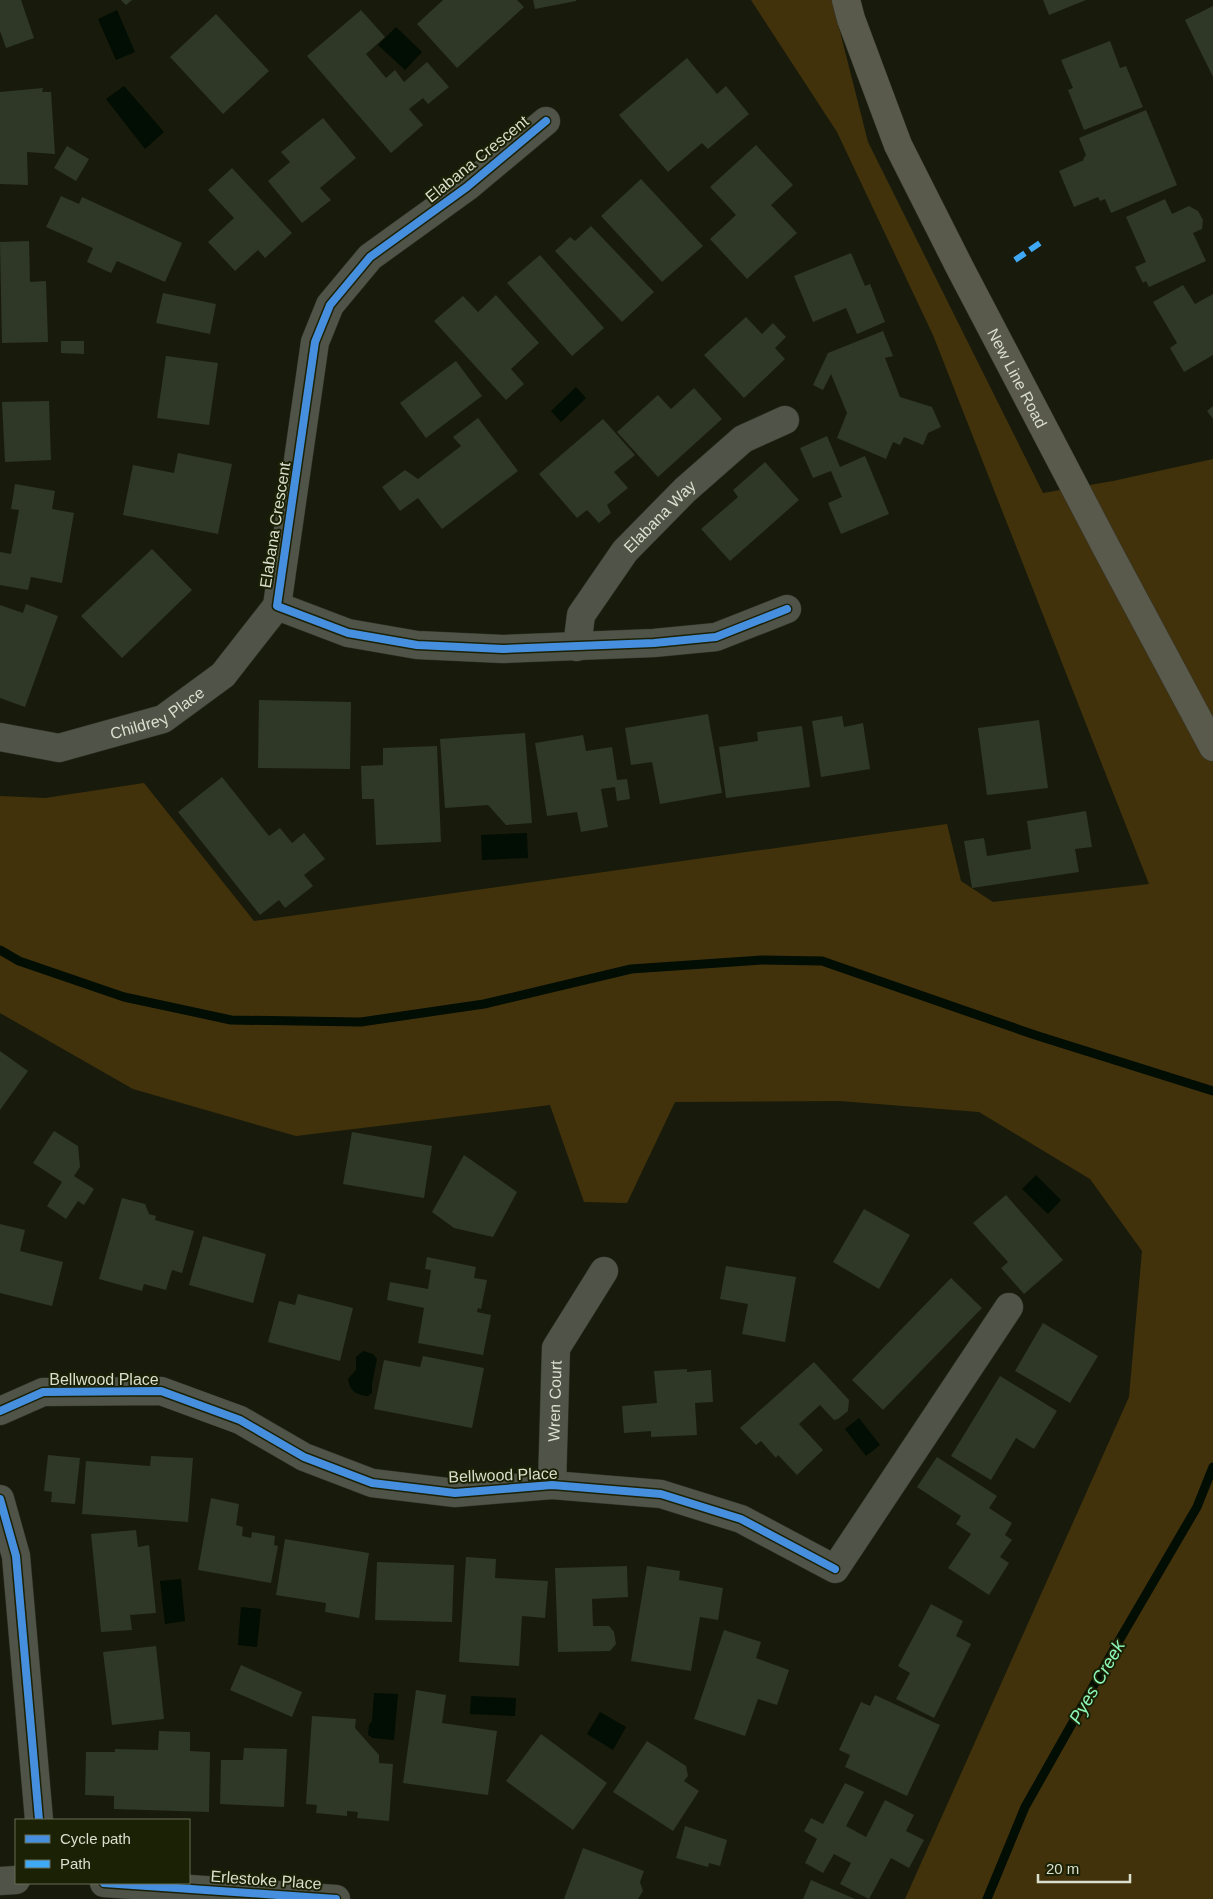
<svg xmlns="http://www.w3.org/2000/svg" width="1213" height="1899" font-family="Helvetica,sans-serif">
  <rect width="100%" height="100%" fill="#181b0b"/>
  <path fill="#42320c" d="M751 0H832L868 142 1043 493 1113 481 1213 459V1899H905L1129 1397 1142 1251 1090 1179 979 1112 840 1101 675 1102 627 1203 584 1202 550 1105 296 1136 133 1089 0 1013V796L45 798 144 783 254 921 947 824 961 881 993 902 1149 884 933 335 837 132Z"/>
  <path fill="#020d03" d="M117 10 135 52 116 60 98 19Z
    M396 27 422 52 405 70 378 45Z
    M124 86 164 132 145 149 106 99Z
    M576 387 586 398 561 422 551 411Z
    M527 833 528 858 482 860 481 835Z
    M1036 1175 1061 1200 1048 1214 1022 1189Z
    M363 1351 373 1354 377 1359 372 1384V1393L368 1396C357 1395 350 1392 348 1379L356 1370V1357Z
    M859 1418 880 1445 866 1456 845 1429Z
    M181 1579 185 1621 165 1624 160 1581Z
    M241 1607 261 1609 257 1647 238 1645Z
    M374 1693 398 1694 394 1740 373 1738 368 1735 369 1725 372 1721Z
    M471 1696 516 1698 515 1716 470 1714Z
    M600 1712 626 1727 613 1750 587 1734Z"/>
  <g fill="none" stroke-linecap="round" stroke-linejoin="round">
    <path stroke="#020d03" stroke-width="9" d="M0 950 19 961 124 997 231 1020 361 1022 484 1004 631 969 762 960 822 961 1035 1035 1213 1091
      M987 1899 1025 1807 1117 1644 1197 1507 1213 1467"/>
  </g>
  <path fill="#2f3726" d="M0 0H21L34 38 6 48 0 31Z
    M121 0H132L126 5Z
    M443 0H517L524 7 457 68 417 24Z
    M533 0H576V1L535 9Z
    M1043 0H1086L1049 15Z
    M1213 6V77L1185 20Z
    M361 10 385 37 366 54 386 78 395 70 404 82 427 62 449 87 428 104 423 98 409 109 423 125 391 153 307 56Z
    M216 14 269 71 223 114 170 57Z
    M1110 41 1120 68 1126 66 1143 107 1084 130 1068 90 1073 88 1061 60Z
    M687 58 717 94 726 86 749 114 708 149 702 143 668 172 619 115Z
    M43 88 42 92H51L55 154 27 152 28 185 0 184V92Z
    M1146 110 1177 185 1111 213 1105 199 1100 201 1098 197 1074 207 1059 171 1084 160 1083 159 1086 155 1079 138Z
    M323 118 356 158 320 188 331 200 302 223 268 181 290 162 281 152Z
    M756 145 793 185 771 205 797 233 747 279 710 239 736 215 710 187Z
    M67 146 89 159 76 181 54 168Z
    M232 168 292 233 265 258 258 250 235 271 208 242 234 218 208 190Z
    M641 179 703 246 662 282 601 216Z
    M61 196 79 204 82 197 182 243 165 282 117 261 111 273 87 262 93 248 46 227Z
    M1165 199 1172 214 1189 206 1198 211 1203 220 1202 229 1193 233 1206 261 1149 287 1146 281 1143 283 1135 267 1146 262 1126 217Z
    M591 226 654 292 622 322 555 251 570 237 575 241Z
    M29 241 30 282 46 281 48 342 2 343 0 242Z
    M851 253 865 286 870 284 885 322 857 334 846 308 813 322 794 276Z
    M540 255 604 328 572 356 507 283Z
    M1183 285 1195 304 1213 294V355L1184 372 1170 348 1177 343 1153 302Z
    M163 293 216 304 210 334 156 323Z
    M496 295 539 343 511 369 524 384 506 400 434 321 463 296 478 312Z
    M746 317 762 334 773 323 786 337 775 348 785 359 744 398 704 355Z
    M883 331 893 356 885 358 900 397 932 407 941 427 928 433 923 445 904 437 900 445 893 442 886 459 837 438 847 413 831 374 823 390 813 385 828 353Z
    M61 341H84V354L61 353Z
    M166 356 218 363 209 425 157 418Z
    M456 361 482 396 426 438 400 403Z
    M694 388 722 419 658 477 617 432 658 395 671 409Z
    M49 401 51 460 5 462 2 402Z
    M1213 406V419L1207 411Z
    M478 418 518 471 442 529 418 498 400 511 382 487 405 470 418 479 461 446 453 437Z
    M603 419 635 455 614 472 628 488 607 505 611 513 599 523 587 510 577 518 539 474Z
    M827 436 840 467 865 456 889 514 841 534 828 503 842 497 831 471 813 478 800 448Z
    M178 453 232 464 218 534 123 515 133 465 174 473Z
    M765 462 799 500 730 561 701 529 738 497 733 490Z
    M15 484 55 491 52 509 74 513 62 583 31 577 28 590 0 585V552L11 554 19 510 11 509Z
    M152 549 192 590 122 658 81 616Z
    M26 604 58 616 25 707 0 698V605L23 613Z
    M259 700 351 702 350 769 258 768Z
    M708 714 722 793 660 804 652 762 631 765 625 728Z
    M842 716 844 727 863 723 870 769 821 777 812 721Z
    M1039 720 1048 788 987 795 978 728Z
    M802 726 810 787 726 798 719 747 758 741 757 732Z
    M525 733 532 823 506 825 488 805 445 808 440 739Z
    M583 735 586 751 612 747 617 780 627 779 630 799 617 801 615 787 601 789 608 827 581 832 577 812 547 816 535 743Z
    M437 746 441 842 376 845 374 799H362L361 766 383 765V748Z
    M222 777 269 836 280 828 292 843 304 833 325 859 304 875 313 886 285 908 279 900 260 915 178 812Z
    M1086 811 1092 847 1075 849 1079 872 972 888 964 841 984 838 987 856 1031 849 1027 821Z
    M0 1051 28 1071 0 1110Z
    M54 1131 78 1146 80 1167 74 1176 94 1189 84 1205 78 1201 66 1219 47 1206 62 1182 33 1163Z
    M352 1132 432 1146 424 1198 343 1184Z
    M464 1155 517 1192 493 1237 454 1228 432 1212Z
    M1006 1195 1063 1260 1024 1294 1001 1268 1008 1262 973 1223Z
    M122 1198 145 1204 149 1214 156 1216 155 1220 194 1231 182 1273 172 1270 166 1290 144 1284 142 1291 99 1279Z
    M864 1209 910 1235 879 1289 833 1262Z
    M0 1224 25 1230 20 1251 63 1262 52 1306 0 1293Z
    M203 1236 266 1254 253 1303 189 1285Z
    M427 1257 476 1267 474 1278 487 1280 481 1309 478 1308 477 1312 491 1315 483 1355 418 1343 424 1308 387 1300 390 1282 428 1289 431 1270 425 1269Z
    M726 1266 796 1277 785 1342 742 1334 748 1304 720 1299Z
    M951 1278 982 1308 883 1410 852 1380Z
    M298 1294 353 1308 340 1361 268 1342 279 1301 295 1305Z
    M1043 1323 1098 1356 1070 1403 1015 1371Z
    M423 1356 484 1368 472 1428 374 1409 384 1360 420 1367Z
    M814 1362 849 1400 848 1411 838 1419 834 1420 820 1405 799 1424 823 1450 797 1475 778 1455 776 1458 761 1441 756 1445 740 1428Z
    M687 1369V1372L711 1370 713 1402 695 1403 697 1435 651 1437V1431L624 1433 622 1406 657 1403 654 1371Z
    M1000 1376 1057 1411 1034 1449 1016 1438 991 1480 951 1456Z
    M48 1455 80 1458 75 1504 51 1502 52 1492 44 1491Z
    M151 1456 193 1458 188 1522 82 1514 86 1461 150 1466Z
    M937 1457 997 1496 989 1508 1012 1523 1005 1535 1012 1540 1000 1557 1009 1563 989 1595 948 1568 971 1534 956 1524 961 1516 917 1487Z
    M211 1498 239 1504 236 1525 243 1527 242 1536 251 1538 252 1532 275 1536 274 1545 278 1546 271 1583 198 1570Z
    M136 1530 138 1547 149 1545 156 1613 130 1615 132 1630 101 1632 91 1534Z
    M285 1539 369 1553 359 1618 325 1612 326 1603 276 1595Z
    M466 1557 496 1559 495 1578 548 1581 545 1618 522 1616 519 1666 459 1662Z
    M377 1562 454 1565 452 1622 375 1620Z
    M627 1566 628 1597 592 1599 593 1626H609L614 1632 616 1644 610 1651 558 1652 555 1568Z
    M647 1566 680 1571 679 1580 723 1588 718 1620 700 1617 691 1671 631 1661Z
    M931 1604 963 1621 956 1636 971 1644 934 1718 896 1699 910 1673 898 1666Z
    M724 1630 761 1642 756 1658 789 1670 777 1705 758 1699 745 1736 694 1719Z
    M156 1646 164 1719 112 1725 103 1652Z
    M241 1665 302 1692 292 1717 230 1690Z
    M416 1690 446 1695 442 1723 497 1731 488 1795 403 1783Z
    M875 1695 940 1725 907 1796 845 1767 850 1755 839 1750 861 1702 870 1706Z
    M312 1716 356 1719 355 1728 379 1755V1763L393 1764 389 1821 357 1818 358 1812 347 1811V1816L316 1813 317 1805 306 1804Z
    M159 1731 190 1732V1751L210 1752 209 1812 114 1809V1796L85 1795 86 1752H115V1749L158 1750Z
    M541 1734 607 1783 573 1830 506 1781Z
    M647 1741 686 1766 688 1776 684 1781 699 1791 673 1831 613 1792Z
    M244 1748 287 1749 284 1807 220 1804 221 1760H243Z
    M845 1783 864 1792 846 1826 866 1837 885 1800 914 1815 906 1831 924 1840 909 1868 891 1858 869 1899 840 1884 851 1863 834 1854 823 1873 805 1863 817 1839 804 1831 811 1818 823 1824Z
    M685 1826 727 1840 720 1866 709 1863 708 1867 676 1858Z
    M583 1848 644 1871 640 1882 643 1891 638 1899H564Z
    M811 1880 855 1899H803Z"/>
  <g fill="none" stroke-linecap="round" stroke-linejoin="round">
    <defs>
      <g id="minor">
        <path d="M546 121 467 187 370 257 330 305 315 342 277 606 348 633 417 645 503 649 654 643 716 637 787 609"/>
        <path id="s1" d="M577 647 581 615 625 551 685 490 743 439 785 420"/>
        <path id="s2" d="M0 737 59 748 163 719 223 675 277 606"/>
        <path d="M0 1411 43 1392 161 1391 240 1420 304 1457 372 1483 455 1493 552 1485 661 1494 741 1519 835 1569 1009 1307"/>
        <path id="s3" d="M552 1485 556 1348 604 1271"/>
        <path d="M0 1499 16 1556 39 1820"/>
        <path d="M0 1881 16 1880"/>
        <path d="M104 1883 336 1899"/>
      </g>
      <g id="major">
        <path id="s4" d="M846 0 851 19 898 145 960 268 1107 549 1213 747"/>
      </g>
    </defs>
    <use href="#minor" stroke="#33352b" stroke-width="29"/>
    <use href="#major" stroke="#33352b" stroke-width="29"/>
    <use href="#minor" stroke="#505348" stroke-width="28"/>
    <use href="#major" stroke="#595a4b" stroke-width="28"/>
    <path stroke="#3fa9f5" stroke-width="6" stroke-dasharray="12 6" stroke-linecap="butt" d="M1015 260 1040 243"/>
    <defs>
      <path id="cycleway" d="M546 121 467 187 370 257 330 305 315 342 277 606 348 633 417 645 503 649 654 643 716 637 787 609
        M0 1411 43 1392 161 1391 240 1420 304 1457 372 1483 455 1493 552 1485 661 1494 741 1519 835 1569
        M0 1499 16 1556 39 1820
        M104 1883 336 1899"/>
    </defs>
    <use href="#cycleway" stroke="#1b2105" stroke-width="11"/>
    <use href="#cycleway" stroke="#468fdf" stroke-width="8"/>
  </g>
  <g text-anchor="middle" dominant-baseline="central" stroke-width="4" stroke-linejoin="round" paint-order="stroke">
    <g font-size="16" fill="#dadfce" stroke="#1b2105">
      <text transform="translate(477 159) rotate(-39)">Elabana Crescent</text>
      <text stroke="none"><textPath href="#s4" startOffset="416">New Line Road</textPath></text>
      <text stroke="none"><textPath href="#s1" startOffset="159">Elabana Way</textPath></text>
      <text transform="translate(275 525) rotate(-81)">Elabana Crescent</text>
      <text stroke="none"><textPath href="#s2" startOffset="165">Childrey Place</textPath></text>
      <text x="104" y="1379">Bellwood Place</text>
      <text stroke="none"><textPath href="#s3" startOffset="84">Wren Court</textPath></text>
      <text transform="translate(503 1475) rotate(-2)">Bellwood Place</text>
      <text transform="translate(266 1880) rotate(4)">Erlestoke Place</text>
    </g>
    <g font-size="18" font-style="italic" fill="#8dfab9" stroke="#1b2105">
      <text transform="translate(1097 1682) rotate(-60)">Pyes Creek</text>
    </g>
  </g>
  <rect x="15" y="1819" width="175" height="65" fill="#1b2105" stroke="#676d55"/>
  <rect x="25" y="1835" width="25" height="8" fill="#468fdf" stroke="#676d55"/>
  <text x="60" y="1844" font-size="15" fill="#dadfce">Cycle path</text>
  <rect x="25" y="1860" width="25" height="8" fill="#3fa9f5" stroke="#676d55"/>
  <text x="60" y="1869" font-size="15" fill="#dadfce">Path</text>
  <path d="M1038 1874v8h92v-8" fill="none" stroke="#dadfce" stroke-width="2.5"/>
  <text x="1046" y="1874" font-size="15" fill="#dadfce" stroke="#1b2105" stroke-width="4" paint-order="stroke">20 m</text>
</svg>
